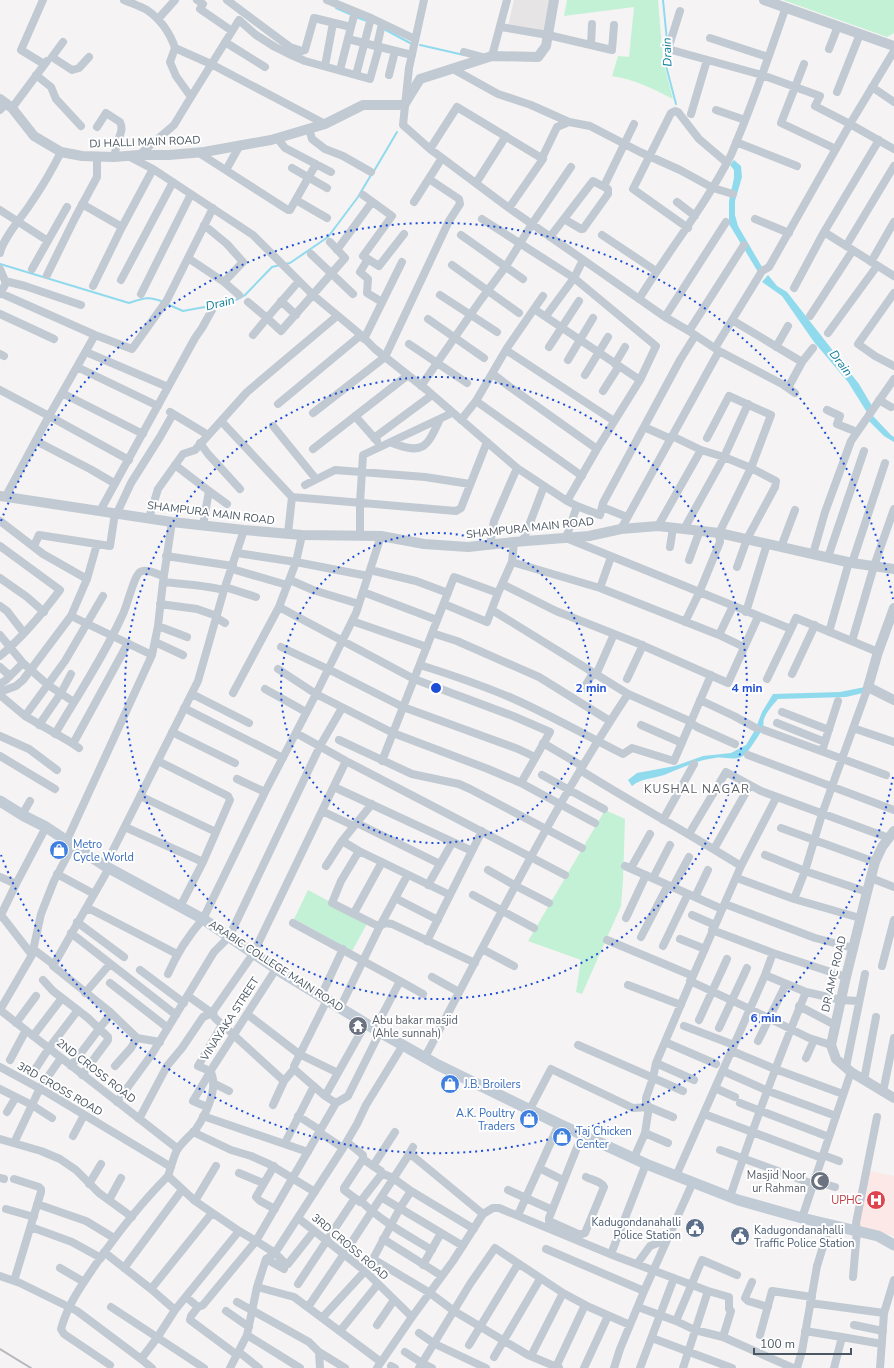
<svg xmlns="http://www.w3.org/2000/svg" width="894" height="1368" font-family="'Nunito Sans',sans-serif">
  <rect width="100%" height="100%" fill="#f5f3f3"/>
  <path fill="#e6e4e5" d="M514 0H552L545 35 508 26Z"/>
  <path fill="#fce8e6" d="M864 1170 894 1176V1236L852 1225Z"/>
  <path fill="#c3f1d5" d="M567 0H658L663 61 673 99C651 88 637 80 612 76L618 56 629 57 634 7 564 16Z
    M783 0H894V33L887 37Z
    M605 810 625 819 623 880 621 906 582 994 576 992 581 960 528 941Z
    M308 890 368 922 352 951 294 919Z"/>
  <path fill="#90daee" d="M734 160 741 166 742 177 735 201V215L738 226 762 267 758 272 729 224V201L734 178V170L730 165Z
    M768 275 777 286 787 292 859 384 872 406 868 414 848 382 814 342 782 296 762 282Z
    M873 416 891 435 894 437V442L884 436 869 421Z
    M865 687 863 693 846 697 778 699C773 705 767 711 764 719 763 721 764 725 763 728 762 731 749 750 747 753 736 763 726 756 715 758 698 760 684 767 669 773 656 779 643 777 632 786L628 780 637 773 675 766 703 756 731 753 746 745 755 730 762 712 773 694 840 692Z"/>
  <g fill="none" stroke-linecap="round" stroke-linejoin="round">
    <path stroke="#90daee" stroke-width="2" d="M663 0 667 41
      M336 8 352 15
      M356 17 367 21
      M384 29 410 43
      M420 45 464 55
      M667 51 665 62 676 104
      M374 171 397 132
      M0 264 129 303C144 298 149 296 163 302
      M285 264 290 263 328 237 358 197 371 175
      M167 304 183 311 232 302 245 295 272 267 280 265"/>
    <path stroke="#c1cad2" stroke-width="8" d="M43 0 21 50 44 64
      M124 0C131 3 140 6 147 10 160 19 170 33 175 48L170 62 176 76 191 97 239 20 256 35 275 47 289 54 305 61 370 79 378 51 377 46 382 24
      M197 0 203 4 200 9 232 31
      M227 0 290 47 302 51 305 50 314 18 351 27 340 70
      M327 0 371 18 415 39
      M424 0 409 68 403 125 430 149 509 208 665 317 689 331 719 351 782 384 795 393
      M680 11 668 49 762 75 820 96 815 106 850 124 894 149
      M158 19 175 0
      M351 27 355 12
      M501 27 548 35 612 50 614 25
      M710 38 768 57
      M348 39 412 55
      M63 42 52 57 72 70 79 68 89 57
      M225 42 265 67
      M591 45 592 24
      M175 48 211 64 325 124
      M829 49 838 26
      M464 52 486 58
      M492 56 507 0
      M804 64 781 123 836 149
      M325 66 333 23
      M453 69 498 94 531 105 569 122
      M36 75 51 87 56 99 81 126
      M356 75 371 18
      M389 75 395 51
      M872 87 894 102
      M837 92 860 34
      M12 108 47 61
      M0 110 7 103
      M716 110 745 120
      M691 114 707 60
      M97 127 106 113 120 122C124 131 119 135 117 144 116 148 115 153 114 157
      M309 129 312 139 325 149 343 156 371 172
      M277 138 285 148 331 172
      M736 142 797 166
      M430 149 457 107 543 159 509 208
      M199 153 288 210H290L316 164
      M139 155 174 125 191 97
      M128 156 153 169 253 235 313 295 361 335 375 349 428 391 517 468 567 501 577 506 566 538 791 629 796 618 878 652
      M542 158 557 127 569 122 590 126 640 152 680 170 713 188 733 194
      M292 168 327 188
      M226 170 240 145
      M476 183 506 136
      M604 186 634 124
      M363 195 392 216 363 256 379 266 404 234
      M296 200 327 218
      M414 202 442 158
      M677 202 695 216
      M82 204 122 227
      M0 210 48 241
      M482 219 574 278 656 346 640 380 597 449 567 501
      M755 219 789 233
      M204 225 227 244 243 262 224 282
      M688 228 633 189 671 113 675 111 678 112 699 139 726 162
      M824 232 894 276
      M461 235 523 279
      M602 235 656 271
      M550 237 593 181 608 189V194L583 229H581L564 219
      M846 246 894 166
      M337 250 372 202
      M0 253C3 238 23 216 31 203 42 187 52 170 61 152
      M311 254 353 294
      M188 258 224 282 239 295
      M368 259 360 272 368 279 367 293 382 302
      M871 262 894 222
      M452 265 519 313
      M0 269 6 283 0 294
      M32 269 67 207
      M47 275 75 218 97 177V156
      M121 280 173 182
      M5 281 25 286 81 305
      M93 286 122 227 153 169
      M794 288 824 232 879 140
      M0 293 95 335 132 349 167 300 213 208
      M894 293 858 344 875 356 894 366
      M141 294 191 194
      M440 295 497 332
      M639 299C669 250 705 206 731 155 734 148 737 140 740 133 757 92 771 49 786 7
      M281 301 296 315
      M248 302 267 318 299 281
      M534 309 640 380
      M0 314 54 339
      M546 316 574 278 583 260
      M810 316 853 250
      M665 317 726 222
      M428 319 484 358
      M732 320 802 362
      M689 331 744 245
      M828 333 877 266
      M253 335 267 318 281 331 345 258 330 242
      M364 339 402 262
      M409 344 467 383
      M549 347 579 301
      M776 347 788 326
      M715 348 762 271 769 267 850 124 894 51
      M506 350 614 421
      M86 352 168 387
      M0 354 4 356
      M568 360 593 318
      M615 364 625 347
      M77 367 158 406
      M493 374 510 387 597 449
      M585 375 608 337
      M421 386 480 301 506 266 532 224 571 167
      M788 388 802 362 813 348
      M0 390 49 416 129 460
      M603 391 619 366
      M62 393 143 434
      M879 400 891 407
      M476 401 582 476
      M278 404 361 335
      M827 410 840 416 837 424 857 432
      M170 412 208 435
      M313 413 385 357 449 221 460 204 459 199 429 179
      M355 416 377 441
      M461 420 476 401 507 348 543 296
      M221 421 292 497 456 511 461 508 487 442
      M273 426 316 479
      M644 427 671 439
      M672 436 701 450 724 457 751 468 776 481 775 487 747 539 737 567
      M374 438 432 395
      M36 441 90 469 114 483
      M200 443 208 454 240 489
      M392 443C424 455 427 447 440 419
      M313 449 408 375
      M175 465 209 491 203 525
      M305 485 335 470 425 477 470 484
      M209 491 227 504
      M6 496 49 416 95 335
      M577 506 600 515 603 503 680 360 695 336
      M602 507 627 517
      M100 511 195 338 202 328 212 310
      M117 513 131 483 160 437 173 414
      M149 518 158 489 183 454 195 450 247 392 337 316
      M0 521 43 554 87 579
      M658 526 701 450
      M621 529 719 351
      M684 529 724 457 748 404
      M288 533 292 497
      M302 535 296 562 368 576
      M360 536V503L363 455 452 413
      M523 541 544 486
      M490 545 494 521 517 468
      M0 546 60 590C42 614 23 637 0 656
      M34 546 39 535 110 546 115 513
      M670 547 673 528
      M781 547 795 510
      M813 554 825 512 851 441 894 379
      M166 556 233 566
      M828 557 864 451
      M689 560 700 530
      M512 562 600 588 719 635 744 647
      M852 563 885 463
      M232 569 287 585
      M370 570 416 581 448 593
      M0 578 27 597 44 612
      M290 580 313 590 359 604
      M163 582C183 584 204 585 224 590
      M502 584 556 611 637 643 728 683 758 617
      M225 587 256 597
      M600 588 611 557
      M363 592 437 620
      M160 604 197 609 217 616
      M444 604 487 622 498 593 512 562 514 542
      M0 606 7 611 24 633
      M279 607 414 679 513 716 550 732 521 783
      M492 610 628 694 687 720 697 727 735 744
      M746 612 767 544
      M71 616 152 655
      M217 618 225 623
      M352 621 427 647
      M685 622 699 593 720 542 719 533 751 468 771 415 729 396 707 438
      M158 626 187 637
      M829 632 849 562
      M432 633 457 641 539 677 610 721
      M0 635 23 663 48 685 74 702
      M719 635 733 606
      M852 641 874 566 894 509
      M155 642 183 655
      M281 647 328 669 403 707 518 749 535 757
      M420 665C452 675 484 686 514 699 552 716 587 736 623 754L632 748 674 761 711 675
      M0 667 10 676
      M278 669 316 694 393 733 488 769 521 783 595 823
      M792 674 815 625
      M596 675 614 634
      M627 679 643 645
      M767 679 791 629
      M0 684 6 680 23 663
      M584 688 593 673
      M265 689 306 712
      M0 692 16 686 23 680 71 616 87 579 97 544
      M233 693 279 607 296 562 237 553
      M192 694 249 723
      M0 695 25 716 72 743 74 742 128 643
      M700 700 734 716 756 728
      M184 708 283 758
      M782 712 829 730
      M25 716 65 661 103 596
      M777 723 825 742
      M39 725 61 693 71 674
      M641 725 682 743
      M853 728 894 742
      M764 730 886 775
      M172 732 235 763
      M296 733 346 761 565 875
      M55 734C78 695 104 656 123 614 127 606 134 576 140 572 146 568 157 574 163 576
      M0 736 29 749 57 770
      M339 740 412 774 459 784 470 789 582 848
      M70 742 79 748
      M543 743 582 766
      M822 751 838 701
      M748 755 894 810
      M0 756 55 789
      M158 761 228 796 230 800 203 862 180 907
      M382 761 454 577 498 593
      M580 770C633 803 688 833 741 866
      M542 775 604 809
      M237 779 265 792
      M334 787 472 851
      M140 796 216 832
      M322 811 354 826
      M22 815 30 801
      M663 820 694 764
      M357 823 440 864
      M125 827 203 862
      M781 828 875 862
      M689 834 726 772 761 791 889 838
      M67 840 152 655 158 626 163 582 172 522
      M342 841 359 851
      M714 849 750 785
      M765 855 805 871 867 892
      M105 866 198 681 224 590 244 530
      M326 866 342 841 372 804
      M625 866 722 909
      M109 868 85 910H92L177 954
      M631 868 650 834
      M488 870 516 886 549 903
      M57 874 94 894
      M0 877 16 884 0 917
      M653 878 670 845
      M737 878 794 899 805 871 822 814 868 687
      M871 878 894 887
      M16 884 46 827
      M428 885 452 843
      M673 887 689 857
      M450 895 359 851 341 881 332 903 376 925 380 926 385 923 392 924 475 963
      M473 895 534 928
      M695 897 708 870
      M395 898 438 920
      M794 899 860 918
      M725 904 815 938 853 948
      M85 910 53 966 109 1011 137 1038
      M354 913 382 862
      M692 915 715 925
      M626 918 646 875
      M77 922 124 957
      M293 923 400 981 375 1029
      M712 930 773 953 846 977
      M71 933 176 1015
      M641 937 668 885
      M680 939 705 949
      M607 940 693 976
      M427 941 482 831
      M663 946 688 894
      M33 949 53 964
      M482 949 514 966
      M32 955 41 914 54 881 73 845
      M882 966 894 920
      M140 970 184 1003
      M168 974C177 953 188 936 203 919L265 792 316 694 356 613 381 536
      M432 977 459 992
      M43 980 53 991 88 1018 108 1037V1040L82 1075
      M400 981 423 994
      M690 981 750 1009 809 1038 831 1045
      M110 983 168 1028
      M628 985 681 1005
      M806 992 841 1000 858 1001
      M85 993 110 964
      M188 996 212 1013
      M321 996 343 949
      M799 1006 835 1025
      M340 1008 380 926 407 876
      M0 1010 178 1149
      M0 1010 32 955 1 915
      M214 1010 213 1015 215 1018 284 1081 294 1069
      M247 1014 299 1054 338 1073
      M699 1020 727 959
      M16 1023 36 996
      M684 1026 734 1045
      M98 1027 102 1025 111 1014
      M719 1028 747 968
      M33 1036 62 998
      M758 1041 786 984
      M665 1042 716 1064
      M578 1045 683 1091
      M732 1051 775 1069 843 1094
      M425 1057C490 935 551 810 628 694
      M806 1058 814 1040
      M10 1060 26 1030
      M656 1063 694 1080
      M71 1066 99 1029
      M115 1066 131 1048 137 1038 160 1042
      M0 1067 48 1093 171 1167
      M846 1067 865 974
      M34 1071 49 1048 78 1010
      M210 1071C220 1086 205 1116 196 1129 190 1136 182 1142 177 1150 173 1158 171 1168 168 1176L195 1201 239 1231
      M210 1071 198 1066 222 1025
      M723 1071 768 1091 836 1116
      M864 1080 876 1017
      M213 1083 229 1091
      M715 1088 735 1097
      M0 1089 32 1105 52 1118
      M883 1092 894 1038
      M325 1096 294 1069V1066L327 1000
      M117 1102 152 1054 214 952 229 937 320 746 342 708
      M336 1103 348 1096 380 1032
      M740 1103 829 1137
      M273 1105 284 1081
      M207 1107 193 1101 213 1067 276 969
      M530 1109 551 1069 633 1108 649 1107 673 1117
      M7 1112 16 1097
      M704 1114 822 1158
      M203 1116 308 1152
      M298 1116 320 1130
      M139 1119 167 1066 182 1048 203 1017 208 1015 214 1010 253 954 346 761
      M193 1132 231 1150 251 1156 269 1164 315 1192
      M645 1133 668 1143
      M582 1135 549 1218V1221L578 1234H582L585 1233 604 1187C601 1181 592 1180 586 1177
      M73 1136 84 1115
      M0 1139 41 1151 60 1159 76 1170 99 1193 132 1217
      M347 1142 363 1155V1159
      M14 1143 40 1088 61 1058
      M285 1143 314 1086
      M343 1148 357 1124 366 1105 403 1045
      M720 1150 813 1184
      M823 1155 839 1161
      M408 1156 409 1155 414 1157 483 1214
      M634 1158 645 1133 649 1107 646 1103V1098L653 1078 656 1063 693 976 741 866 776 798
      M274 1166 256 1197 260 1201 275 1209
      M373 1166 381 1171V1175L360 1202 344 1190V1188L363 1159 373 1166 395 1132
      M539 1168 559 1178
      M239 1173 263 1183
      M381 1173 393 1178 411 1191 474 1229
      M676 1176 765 975 773 953
      M0 1178 4 1179
      M14 1179 39 1187 41 1189V1192L14 1281
      M814 1181 835 1187
      M89 1184 101 1164
      M508 1190 548 1208
      M381 1197 463 1246
      M730 1197C753 1128 778 1059 806 992L765 975
      M109 1200 121 1178
      M195 1201 216 1166
      M361 1201C382 1222 407 1235 432 1250
      M37 1204 86 1221 114 1238
      M6 1209 34 1217
      M518 1215 559 1124
      M298 1218 365 1271 412 1317 377 1368
      M802 1218 836 1116 851 1072
      M31 1227 72 1242 101 1258
      M383 1239 442 1276
      M546 1249 644 1291
      M104 1252 151 1289 212 1213
      M611 1254 646 1164
      M266 1259 284 1269
      M373 1259 400 1208 411 1191
      M637 1264 650 1246 658 1243
      M423 1265 441 1233
      M60 1268 84 1282
      M124 1268 182 1190
      M737 1275 702 1260 676 1321 695 1330 723 1337 793 1368
      M0 1276 20 1283 77 1311 141 1359 157 1338 175 1310 239 1231 256 1241 336 1103 325 1096 366 1023
      M853 1277 857 1231 856 1223 877 1117
      M752 1282 745 1298 748 1301 768 1307
      M298 1284 355 1198
      M257 1287 294 1297 381 1362
      M151 1289 175 1310
      M708 1291 729 1297V1309L731 1311 723 1337
      M186 1297 198 1307 191 1316 190 1320 237 1355
      M237 1302 309 1342 319 1352 345 1368
      M810 1303 884 1313
      M111 1307 204 1368
      M198 1307 203 1305 256 1241 275 1253 285 1263 288 1264 314 1231
      M308 1307 344 1254 408 1156 413 1147
      M638 1307 676 1321
      M226 1311 249 1327
      M412 1317 453 1261 483 1214 493 1208H499L615 1256 708 1291 683 1368
      M322 1318 365 1271 373 1259 430 1293 454 1311 528 1355 559 1368
      M377 1325 394 1300
      M854 1325 883 1331
      M340 1331 378 1284
      M805 1331 842 1337 834 1368
      M419 1333 435 1344 486 1368
      M247 1335 300 1368
      M760 1335 772 1291 812 1297
      M842 1337 882 1344
      M652 1338 732 1368
      M469 1345 518 1264
      M239 1352 259 1368
      M319 1352 320 1368
      M405 1352 422 1363 432 1368
      M531 1356 563 1293
      M494 1357 540 1279
      M141 1359 152 1368
      M110 1365 64 1334 61 1329C68 1304 80 1288 94 1267 116 1235 140 1204 168 1176
      M391 1366 395 1368
      M556 1367 585 1305
      M230 1368 247 1335 257 1287 266 1259 275 1253 343 1148 319 1132
      M419 1368 470 1284 495 1248 563 1293 589 1307 630 1325
      M584 1368 608 1316
      M614 1368 620 1349 645 1289 693 1182
      M640 1368 674 1278
      M797 1368 802 1351 817 1266 830 1224
      M880 1368 884 1313 894 1280"/>
    <path stroke="#c1cad2" stroke-width="10" d="M764 0 894 46
      M0 99 12 108 34 136 61 152 82 156 114 157 139 155H169L204 152 271 140 325 124 363 105H404L420 79 492 56 538 57 546 46 554 0
      M0 496 172 522 244 530 302 535 381 536 424 544 468 547 514 542 589 536 621 529 658 526 719 533 852 563 894 569
      M894 608 878 652 868 687 894 700
      M894 831 882 847 875 862 867 892 846 977 831 1045 836 1059 851 1072 894 1098"/>
    <path stroke="#c1cbd6" stroke-width="11" d="M0 801 24 816 46 827 105 866 203 919 281 972 383 1034 438 1065 559 1124 646 1164 738 1200 802 1218 878 1236 894 1245"/>
    <path stroke="#b5b8bd" stroke-width="2" d="M0 1349 31 1368"/>
  </g>
  <g fill="none" stroke="#1d4ed8" stroke-width="2" stroke-dasharray="2 4">
    <circle cx="436" cy="688" r="155"/>
    <circle cx="436" cy="688" r="311"/>
    <path d="M893 777A466 466 0 0 1 1 855M1 521A466 466 0 0 1 893 599"/>
  </g>
  <defs>
    <symbol id="shop-disc" viewBox="-11 -11 22 22"><circle r="9.5" fill="#3f7fe0" stroke="#fff"/><path d="M-5-2.5h2.3a2.7 3.5 0 0 1 5.4 0H5L5.5 6h-11ZM-1.5-2.5h3a1.5 2.3 0 0 0-3 0Z" fill="#fff"/></symbol>
    <symbol id="temple-disc" viewBox="-11 -11 22 22"><circle r="9.5" fill="#6b7280" stroke="#fff"/><path d="M0-6L5-2H3V0L6.5 2.5H4V6H1.5V3h-3V6H-4V2.5H-6.5L-3 0V-2H-5Z" fill="#fff"/></symbol>
    <symbol id="mosque-disc" viewBox="-11 -11 22 22"><circle r="9.5" fill="#6b7280" stroke="#fff"/><path d="M3.5-4.9A6 6 0 1 0 3.5 4.9A5 5 0 1 1 3.5-4.9Z" fill="#fff"/></symbol>
    <symbol id="hospital-disc" viewBox="-11 -11 22 22"><circle r="9.5" fill="#e0444e" stroke="#fff"/><path d="M-5-5h3v3.5h4V-5h3V5h-3V1.5h-4V5h-3Z" fill="#fff"/></symbol>
    <symbol id="civic-disc" viewBox="-11 -11 22 22"><circle r="9.5" fill="#5c6f8a" stroke="#fff"/><path d="M-.6-6.5H3V-4.5H.6V-3L4-1V1h2V6H-6V1h2V-1L-.6-3ZM-1.2 2.5V6h2.4V2.5Z" fill="#fff"/></symbol>
  </defs>
  <g fill-rule="evenodd">
    <use href="#shop-disc" x="48" y="839" width="22" height="22"/>
    <use href="#temple-disc" x="347" y="1015" width="22" height="22"/>
    <use href="#shop-disc" x="439" y="1073" width="22" height="22"/>
    <use href="#shop-disc" x="518" y="1108" width="22" height="22"/>
    <use href="#shop-disc" x="551" y="1126" width="22" height="22"/>
    <use href="#mosque-disc" x="809" y="1170" width="22" height="22"/>
    <use href="#hospital-disc" x="865" y="1189" width="22" height="22"/>
    <use href="#civic-disc" x="684" y="1217" width="22" height="22"/>
    <use href="#civic-disc" x="729" y="1225" width="22" height="22"/>
  </g>
  <g text-anchor="middle" dominant-baseline="central" stroke-width="4" stroke-linejoin="round" paint-order="stroke">
    <g font-size="11" fill="#4a5661" stroke="#fff">
      <text transform="translate(145 142) rotate(-2)">DJ HALLI MAIN ROAD</text>
      <text transform="translate(211 513) rotate(7)">SHAMPURA MAIN ROAD</text>
      <text transform="translate(530 528) rotate(-6)">SHAMPURA MAIN ROAD</text>
      <text transform="translate(276 966) rotate(33)">ARABIC COLLEGE MAIN ROAD</text>
      <text transform="translate(834 974) rotate(-77)">DR AMC ROAD</text>
      <text transform="translate(230 1019) rotate(-57)">VINAYAKA STREET</text>
      <text transform="translate(96 1071) rotate(38)">2ND CROSS ROAD</text>
      <text transform="translate(60 1089) rotate(30)">3RD CROSS ROAD</text>
      <text transform="translate(350 1247) rotate(40)">3RD CROSS ROAD</text>
    </g>
    <g font-size="11" fill="#366cbe" stroke="#fff" text-anchor="start">
      <text x="73" y="844">Metro<tspan x="73" dy="13">Cycle World</tspan></text>
      <text x="464" y="1084">J.B. Broilers</text>
      <text x="515" y="1113" text-anchor="end">A.K. Poultry<tspan x="515" dy="13">Traders</tspan></text>
      <text x="576" y="1131">Taj Chicken<tspan x="576" dy="13">Center</tspan></text>
    </g>
    <g font-size="11" fill="#5b616d" stroke="#fff" text-anchor="start">
      <text x="372" y="1020">Abu bakar masjid<tspan x="372" dy="13">(Ahle sunnah)</tspan></text>
      <text x="806" y="1175" text-anchor="end">Masjid Noor<tspan x="806" dy="13">ur Rahman</tspan></text>
    </g>
    <g font-size="11" fill="#be3a42" stroke="#fff" text-anchor="end">
      <text x="862" y="1200">UPHC</text>
    </g>
    <g font-size="11" fill="#4e5e75" stroke="#fff" text-anchor="end">
      <text x="681" y="1222">Kadugondanahalli<tspan x="681" dy="13">Police Station</tspan></text>
      <text x="754" y="1230" text-anchor="start">Kadugondanahalli<tspan x="754" dy="13">Traffic Police Station</tspan></text>
    </g>
    <g font-size="12" font-style="italic" fill="#0c7c9b" stroke="#fff">
      <text transform="translate(667 52) rotate(-92)">Drain</text>
      <text transform="translate(220 303) rotate(-14)">Drain</text>
      <text transform="translate(841 363) rotate(53)">Drain</text>
    </g>
    <g font-size="12" letter-spacing="1" fill="#5f6368" stroke="#fff">
      <text x="697" y="789">KUSHAL NAGAR</text>
    </g>
  </g>
  <circle cx="436" cy="688" r="6" fill="#1d4ed8" stroke="#fff" stroke-width="2"/>
  <g font-size="12" text-anchor="middle" font-weight="bold" fill="#1d4ed8" stroke="#fff" stroke-width="4" stroke-linejoin="round" paint-order="stroke">
    <text x="591" y="692">2 min</text>
    <text x="747" y="692">4 min</text>
    <text x="766" y="1022">6 min</text>
  </g>
  <path d="M754 1348v6h97v-6" fill="none" stroke="#4a5661" stroke-width="2"/>
  <text x="760" y="1348" font-size="12" fill="#4a5661" stroke="#ffffff" stroke-width="3" paint-order="stroke">100 m</text>
</svg>
